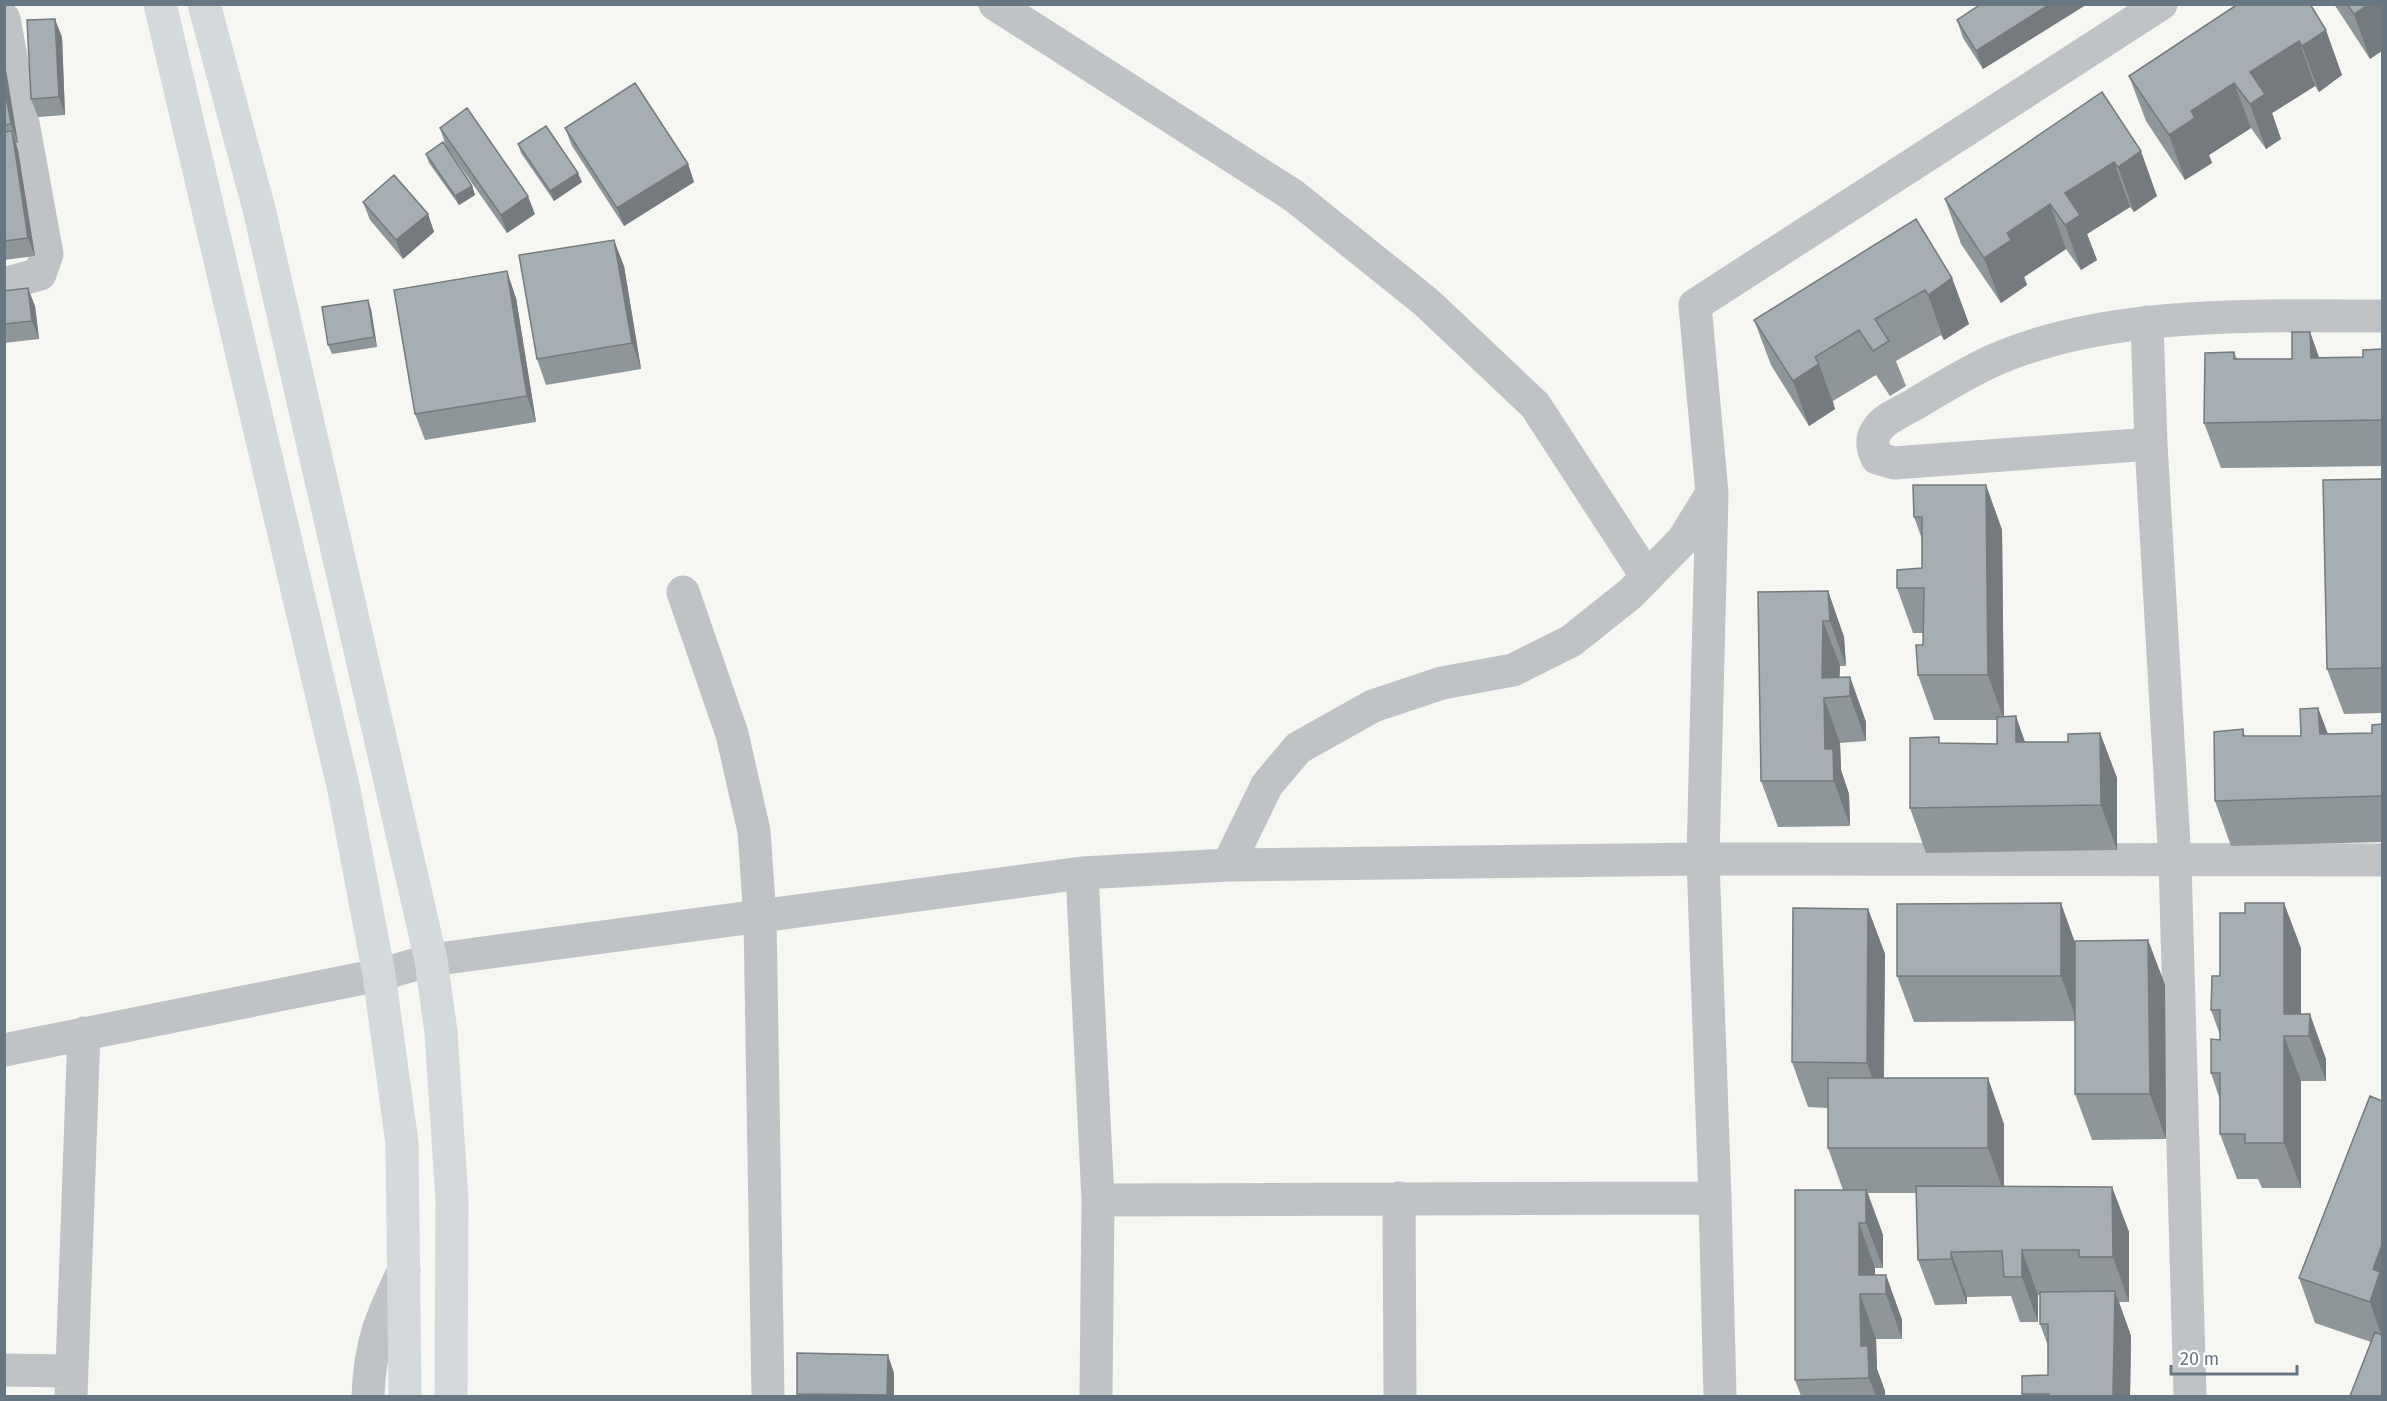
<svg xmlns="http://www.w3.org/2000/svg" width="2387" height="1401" font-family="'Fira Sans',sans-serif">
  <rect width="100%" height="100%" fill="#f6f6f2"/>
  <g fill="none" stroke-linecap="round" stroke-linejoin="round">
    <path stroke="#bfc3c6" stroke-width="33" d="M995 4 1294 196 1426 302 1535 405 1647 577
      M4 19 47 254 40 274 4 284
      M2147 322 2151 444 2175 862 2190 1396
      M2151 444 1894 463 1877 458C1862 427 1892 417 1915 404 1942 388 1970 370 1999 358 2113 310 2261 316 2382 316
      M1712 494 1703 859 2382 860
      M683 592 732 734 754 831 760 918 768 1396
      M1228 865 1267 785 1298 748 1373 706 1442 683 1513 670 1571 641 1630 594 1683 540 1712 493 1695 305 2161 4
      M1082 873 1098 1200 1096 1396
      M4 1050 379 975 431 960 1082 873 1228 865 1703 859 1715 1198 1098 1200
      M1399 1198 1400 1396
      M1715 1198 1720 1396
      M4 1370 70 1371
      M71 1396 84 1033
      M368 1396C370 1342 381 1318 404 1270"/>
    <path stroke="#d4d9dc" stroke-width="33" d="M160 4 344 790 379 975 402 1143 405 1396
      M204 4 259 209 431 960 441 1032 452 1200 451 1396"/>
  </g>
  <path fill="#8e969a" d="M2310 4 2342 75 2319 92 2315 86 2272 113 2281 139 2266 149 2251 128 2209 155 2212 163 2185 180 2146 121 2129 76Z
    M2334 4H2382L2370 59Z
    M2084 6 1983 69 1963 38 1957 20Z
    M62 37 65 115 38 117 31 99Z
    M4 58 18 143H16L18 150 35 256 4 260Z
    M2102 92 2157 196 2134 212 2130 207 2087 234 2097 260 2081 270 2066 249 2024 277 2027 285 2001 303 1961 244 1945 199Z
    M440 128 535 214 507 233 446 146Z
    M565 128 688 164 694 182 624 226 572 146Z
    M518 144 582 182 554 201 521 153Z
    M426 154 472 186 475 195 459 205 429 163Z
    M363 202 428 214 434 232 403 259 370 220Z
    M624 266 641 369 546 385 537 359Z
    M1952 278 1969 324 1944 340 1941 335 1896 361 1906 386 1890 396 1876 375 1833 401 1835 409 1809 426 1771 365 1754 320Z
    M4 291 35 306 39 339 4 343Z
    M516 298 536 422 425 440 415 414Z
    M371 309 377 347 332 354 328 345Z
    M2310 332 2319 358 2363 357 2382 349V466L2221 468 2204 423 2234 352 2237 359H2292Z
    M2382 479V713L2344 714 2327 669Z
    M1986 485 2002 530 2004 717 2025 742H2068L2100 733 2117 778V850L1926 853 1910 808 1941 743 1997 744V720H1934L1918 675 1923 645V633H1913L1897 588 1922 568V539L1914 517Z
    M1828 591 1844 637 1846 666H1840L1839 678 1850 677 1866 722V741L1840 743 1841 770 1849 794 1850 826 1778 827 1761 781Z
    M2318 708 2328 734 2372 733 2382 724V842L2231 846 2215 801 2243 729 2245 736H2301Z
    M1868 909 1885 954 1884 1078 2004 1124V1186L2112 1187 2129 1232V1302H2119L2131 1336 2130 1396H2023L2022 1394 2048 1375V1346L2040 1324V1295H2038V1322H2020L2011 1296 1967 1297V1304L1935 1305 1918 1260 1916 1193H1868L1883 1235V1268H1875V1275H1886L1902 1320V1339H1876L1877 1369 1885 1391V1396H1801L1795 1380 1843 1190 1828 1148V1108L1808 1107 1792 1062Z
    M2148 940 2165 985 2166 1139 2092 1140 2075 1094V1021L1914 1022 1897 976 2075 941Z
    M2301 948V1014L2326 1059V1081H2301V1188H2262L2258 1179H2237L2220 1134V1100L2211 1073 2220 1040V1035L2211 1010 2220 976Z
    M2382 1101V1396L2371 1342 2315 1323 2299 1278Z
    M894 1373V1396H797V1394Z"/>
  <path fill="#747a7d" d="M2050 4H2084V6L1983 69 1976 51Z
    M2369 4H2382V51L2370 59 2354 14Z
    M55 19 62 37 65 115 59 97Z
    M2326 30 2342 75 2319 92 2302 46Z
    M2299 41 2315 86 2272 113 2281 139 2266 149 2250 104V72Z
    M4 58 18 143 11 124 4 83Z
    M2234 83 2251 128 2209 155 2212 163 2185 180 2169 135 2191 111Z
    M12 131 18 150 35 256 28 238Z
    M2141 151 2157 196 2134 212 2118 167Z
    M2114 162 2130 207 2087 234 2097 260 2081 270 2065 225V193Z
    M688 164 694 182 624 226 617 208Z
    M578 173 582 182 554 201 550 191Z
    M472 186 475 195 459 205 455 196Z
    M528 196 535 214 507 233 501 215Z
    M2050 204 2066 249 2024 277 2027 285 2001 303 1984 258 2007 233Z
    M428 214 434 232 403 259 396 240Z
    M614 240 624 266 641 369 632 343Z
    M507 271 516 298 536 422 527 396Z
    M1952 278 1969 324 1944 340 1928 295Z
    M28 288 35 306 39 339 32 321Z
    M368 300 371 309 377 347 374 337Z
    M2310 332 2326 377 2311 358Z
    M1819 364 1835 409 1809 426 1793 381Z
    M1986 485 2002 530 2004 720 1988 675Z
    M1828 591 1844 637 1846 666 1830 621Z
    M1823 621 1840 666 1839 697 1822 678Z
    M1850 677 1866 722V741L1850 696Z
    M1824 698 1840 743 1841 770 1849 794 1850 826 1834 781 1825 749Z
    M2318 708 2335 753 2320 734Z
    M2016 716 2032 762 2016 742Z
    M2100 733 2117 778V850L2101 805Z
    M2061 903 2077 948V1021L2061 976Z
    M2284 903 2301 948V1036L2284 1014Z
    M1868 909 1885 954 1883 1108 1867 1063Z
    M2148 940 2165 985 2166 1139 2150 1094Z
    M2310 1014 2326 1059V1081L2309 1036Z
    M2284 1036 2301 1081V1188L2284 1143Z
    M1988 1078 2004 1124V1193L1988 1148Z
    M2112 1187 2129 1232V1302L2113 1257Z
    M1866 1190 1883 1235V1268L1866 1223Z
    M1859 1223 1875 1268V1294L1859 1275Z
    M2382 1245V1337L2370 1302 2373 1269Z
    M2022 1250 2038 1295V1322L2022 1277Z
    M1951 1252 1967 1297V1304L1951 1259Z
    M1886 1275 1902 1320V1339L1886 1294Z
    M2115 1291 2131 1336 2130 1396H2113Z
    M1860 1294 1876 1339 1877 1369 1885 1391V1396H1876L1869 1378 1861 1346Z
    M888 1355 894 1373V1396H888L887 1395Z"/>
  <path fill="#a5aeb3" stroke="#747a7d" stroke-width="1.5" d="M1981 4H2050L1976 51 1957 20Z
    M2238 4H2310L2326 30 2302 46 2299 41 2250 72 2265 94 2250 104 2234 83 2191 111 2195 118 2169 135 2129 76Z
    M2347 4H2369L2354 14Z
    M55 19 59 97 31 99 27 20Z
    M4 83 11 124 4 125Z
    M635 83 688 164 617 208 565 128Z
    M2102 92 2141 151 2118 167 2114 162 2065 193 2080 215 2065 225 2050 204 2007 233 2011 240 1984 258 1945 199Z
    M467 108 528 196 501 215 440 128Z
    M546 126 578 173 550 191 518 144Z
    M12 131 28 238 4 241V132Z
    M443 142 472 186 455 196 426 154Z
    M394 175 428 214 396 240 363 202Z
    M1916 219 1952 278 1928 295 1925 290 1875 319 1889 341 1873 351 1859 330 1815 357 1819 364 1793 381 1754 320Z
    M614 240 632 343 537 359 519 255Z
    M507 271 527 396 415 414 394 290Z
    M28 288 32 321 4 324V291Z
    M368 300 374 337 328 345 322 307Z
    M2292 332H2310L2311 358 2363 357V350L2382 349V420L2204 423 2205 353 2234 352V359H2292Z
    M2382 479V668L2327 669 2323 480Z
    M1913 485H1986L1988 675H1918L1916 645H1923L1924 588H1897V570L1922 568V517H1914Z
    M1828 591 1830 621H1823L1822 678 1850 677V696L1824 698 1825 749H1833L1834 781H1761L1758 592Z
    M2318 708 2320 734 2372 733V725L2382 724V796L2215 801 2214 732 2243 729V736H2301L2300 709Z
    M2016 716V742H2068V734L2100 733 2101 805 1910 808V738L1939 737V743L1997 744V717Z
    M2061 903V976H1897V904Z
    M2245 903H2284V1014H2310L2309 1036H2284V1143H2245V1134H2220V1073H2211V1039L2220 1040V1010H2211L2212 976H2220V913H2245Z
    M1793 908 1868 909 1867 1063 1792 1062Z
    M2148 940 2150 1094H2075V941Z
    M1828 1078H1988V1148H1828Z
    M2370 1096 2382 1101V1245L2373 1269 2380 1272 2370 1302 2299 1278Z
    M1916 1186 2112 1187 2113 1257H2079V1250H2022V1277H2004L2002 1251 1951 1252V1259L1918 1260Z
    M1795 1190H1866V1223H1859V1275H1886V1294H1860L1861 1346H1868L1869 1378 1795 1380Z
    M2115 1291 2113 1396H2049V1394H2022V1376L2048 1375V1324H2040V1292Z
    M2375 1332 2382 1335V1396H2350Z
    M797 1353 888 1355 887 1395 797 1394Z"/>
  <rect width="2387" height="1401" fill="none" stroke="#667682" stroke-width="12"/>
  <path d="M2171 1365v9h126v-9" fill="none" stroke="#667682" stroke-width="3"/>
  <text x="2180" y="1365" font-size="18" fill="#667682" stroke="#ffffff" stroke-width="4.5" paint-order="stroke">20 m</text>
</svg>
